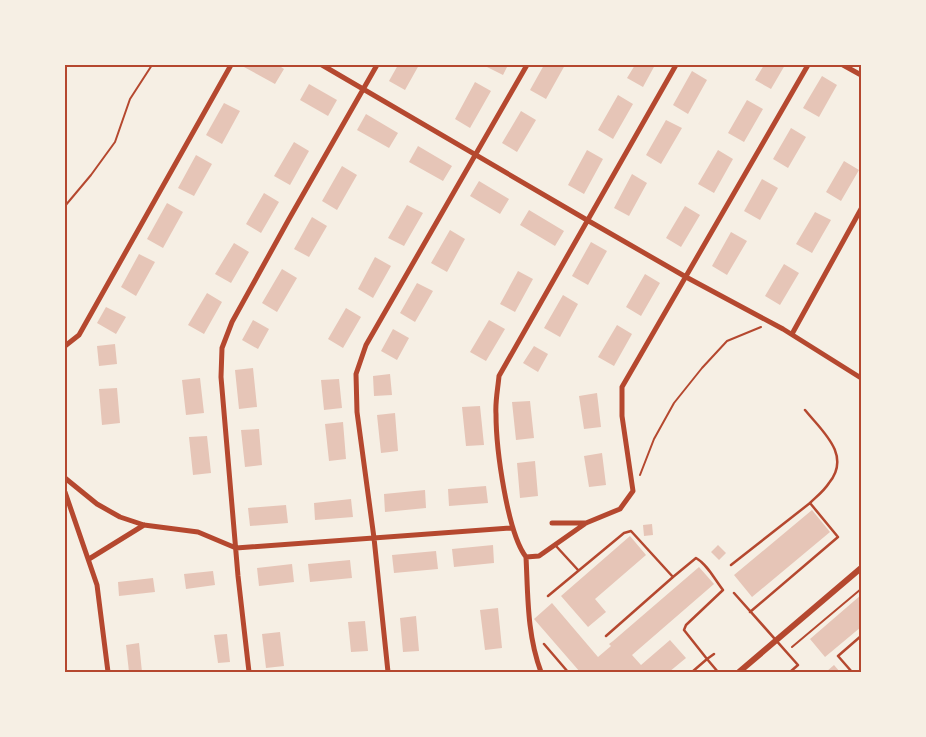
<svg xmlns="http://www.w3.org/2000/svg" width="926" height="737" font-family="Mulish,sans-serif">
  <rect width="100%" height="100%" fill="#f6efe4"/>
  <path fill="#e6c5b7" d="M245 65H278L284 69 275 84 244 67Z
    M398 65H419L405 90 389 81Z
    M488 65H508L503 75 487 67Z
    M544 65H565L546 99 530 90Z
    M635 65H655L643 87 627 78Z
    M764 65H785L771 89 755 80Z
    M692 71 707 80 688 114 673 105Z
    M822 76 837 85 819 117 803 108Z
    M475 82 491 91 470 128 455 119Z
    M309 84 337 100 328 116 300 100Z
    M618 95 633 104 613 139 598 130Z
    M747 100 763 109 744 142 728 133Z
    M224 103 240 111 222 144 206 135Z
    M521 111 536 120 517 152 502 143Z
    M366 114 398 133 389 148 357 130Z
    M666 120 682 128 661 164 646 155Z
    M791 128 806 137 788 168 773 159Z
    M294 142 309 151 290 185 274 176Z
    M418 146 452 166 443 181 409 162Z
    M587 150 603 159 584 194 568 185Z
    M718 150 733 159 714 193 698 184Z
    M196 155 212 164 194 196 178 188Z
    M844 161 859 170 841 201 826 192Z
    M342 166 357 175 337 210 322 201Z
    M632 174 647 183 629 216 614 208Z
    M762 179 778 188 760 220 744 211Z
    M479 181 509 199 500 214 470 196Z
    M264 193 279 202 261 233 246 224Z
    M167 203 183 212 163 248 147 239Z
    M407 205 423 213 404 246 388 238Z
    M685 206 700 215 681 247 666 238Z
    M529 210 564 231 555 246 520 225Z
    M815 212 831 220 812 253 796 244Z
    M312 217 327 226 309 257 294 249Z
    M450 230 465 239 447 272 431 263Z
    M731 232 747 241 727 275 712 266Z
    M591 242 607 251 588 285 572 276Z
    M234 243 249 252 231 283 215 274Z
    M139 254 155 262 136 296 121 287Z
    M375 257 391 266 373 298 358 289Z
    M784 264 799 273 780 305 765 296Z
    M282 269 297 278 277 312 262 303Z
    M518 271 533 279 515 312 500 304Z
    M645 274 660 283 641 316 626 307Z
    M417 283 433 291 415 322 400 313Z
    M207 293 222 302 204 334 188 325Z
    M563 295 578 304 560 337 544 328Z
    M106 307 126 317 116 334 97 323Z
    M346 308 361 317 343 348 328 339Z
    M253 320 269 329 258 349 242 340Z
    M489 320 505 329 486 361 470 352Z
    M617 325 632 334 614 366 598 357Z
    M393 329 409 338 397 360 381 351Z
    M115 344 117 364 99 366 97 346Z
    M534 346 548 354 538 372 523 363Z
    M253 368 257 407 239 409 235 370Z
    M390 374 392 395 374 396 373 376Z
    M200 378 204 413 186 415 182 380Z
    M339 379 342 408 324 410 321 380Z
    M117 388 120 423 102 425 99 389Z
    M597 393 601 427 584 429 579 396Z
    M530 401 534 438 516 440 512 402Z
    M480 406 484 445 466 446 462 407Z
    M395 413 398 451 381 453 377 415Z
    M343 422 346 459 329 461 325 424Z
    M259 429 262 465 245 467 241 430Z
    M207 436 211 473 193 475 189 437Z
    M602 453 606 485 589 487 584 456Z
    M535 461 538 496 520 498 517 463Z
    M486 486 488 503 449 506 448 489Z
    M425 490 426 508 385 512 384 494Z
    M351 499 353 517 315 520 314 503Z
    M286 505 288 523 250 526 248 508Z
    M812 510 830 532 752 597 734 575Z
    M652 524 653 535 644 536 643 525Z
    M630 536 646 555 595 599 606 612 588 627 561 596Z
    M493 545 494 563 454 567 452 549Z
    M718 545 726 553 719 560 711 552Z
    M436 551 438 569 394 573 392 555Z
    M350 560 352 578 310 582 308 564Z
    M292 564 294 582 259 586 257 568Z
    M699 567 714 584 632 655 641 665 670 640 686 658 669 672H580L534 619 552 603 598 657 611 646 609 644 613 641Z
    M213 571 215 585 186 589 184 574Z
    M153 578 155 592 119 596 118 582Z
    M861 595V627L825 657 810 639Z
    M498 608 502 648 485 650 480 610Z
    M416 616 419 651 403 652 400 618Z
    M365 621 368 651 351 652 348 622Z
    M280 632 284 666 266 668 262 634Z
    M227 634 230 662 218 663 214 635Z
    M139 643 142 672H129L126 645Z
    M834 665 840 672H826Z"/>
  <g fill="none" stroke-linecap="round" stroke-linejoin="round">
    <path stroke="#b5482f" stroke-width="2" d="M65 206 91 175 115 142 130 99 152 65
      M640 475 654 439 674 403 702 368 727 341 761 327
      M792 647 861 589"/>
    <path stroke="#b5482f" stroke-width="2.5" d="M805 410C822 431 852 455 829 483 824 491 816 497 810 503
      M556 546 578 570
      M731 565 810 503 838 537 750 612
      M734 593 798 665 790 672
      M548 596 624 533 631 531 673 577 696 558C707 564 715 580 723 590L686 625 684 630 707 659 714 654
      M606 636 673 577
      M544 644 568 672
      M692 672 707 659 718 672
      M852 672 838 656 861 636"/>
    <path stroke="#b5482f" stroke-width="5" d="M322 65 587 220 686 277 783 329 861 378
      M843 65 861 75
      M792 334 861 209
      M65 346 79 335 231 65
      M65 478 97 504 120 517 144 525 198 532 236 548 511 528
      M65 492 97 585 108 672
      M552 523H586
      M526 557 539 556 586 523 620 509 633 491 622 416V387L808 65
      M89 559 144 525
      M249 672 238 576 221 377 222 348 232 322 289 219 377 65
      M388 672 374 538 357 412 356 374 366 345 527 65
      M541 672C527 635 528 596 526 557 507 532 496 448 496 414 495 402 498 388 499 376L676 65"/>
    <path stroke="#b5482f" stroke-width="6" d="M739 672 861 568"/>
  </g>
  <rect width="926" height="737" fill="none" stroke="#f6efe4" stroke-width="132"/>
  <rect x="66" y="66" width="794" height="605" fill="none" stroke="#b5482f" stroke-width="2"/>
</svg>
